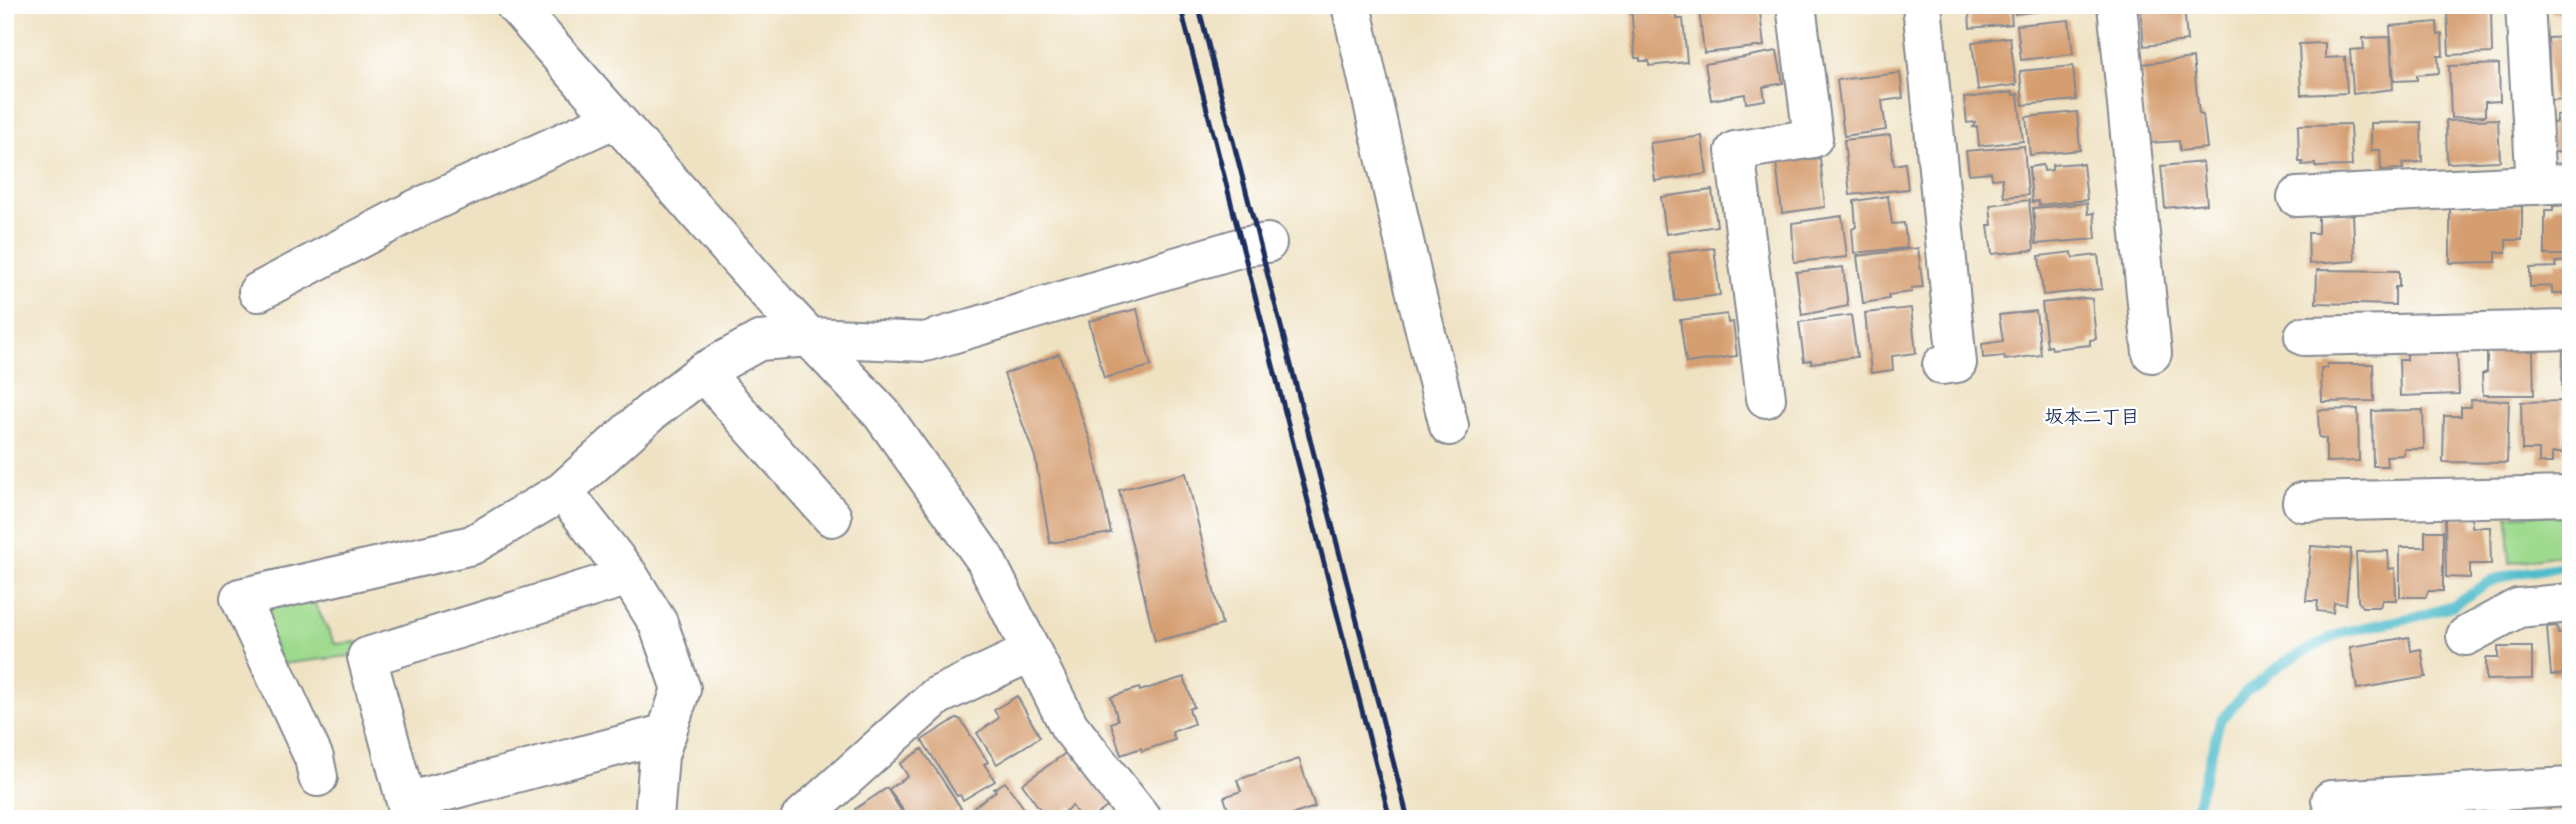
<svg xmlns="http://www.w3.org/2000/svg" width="2576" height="824" font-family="Mali,'Klee One',sans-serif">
  <rect width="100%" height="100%" fill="#fff"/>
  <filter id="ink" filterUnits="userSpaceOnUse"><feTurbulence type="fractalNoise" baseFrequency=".0143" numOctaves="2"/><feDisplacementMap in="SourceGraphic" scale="14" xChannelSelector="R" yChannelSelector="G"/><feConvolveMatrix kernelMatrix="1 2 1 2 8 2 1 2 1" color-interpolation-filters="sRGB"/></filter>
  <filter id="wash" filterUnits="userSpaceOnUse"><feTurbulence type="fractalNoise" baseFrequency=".00686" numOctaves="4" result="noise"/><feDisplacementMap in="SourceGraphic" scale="28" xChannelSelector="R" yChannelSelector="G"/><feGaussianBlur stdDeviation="1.57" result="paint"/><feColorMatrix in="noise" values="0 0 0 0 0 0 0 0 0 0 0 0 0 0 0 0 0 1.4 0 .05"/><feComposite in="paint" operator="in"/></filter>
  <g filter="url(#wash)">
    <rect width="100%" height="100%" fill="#efe2c2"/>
    <path fill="#9eda8d" stroke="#5c8476" stroke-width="2" d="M2571 513V553L2510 563 2508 515Z
      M309 592 335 644 358 642 357 655 282 664 257 605Z
      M2483 808 2494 819H2438V812Z"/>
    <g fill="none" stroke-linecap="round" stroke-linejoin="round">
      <path stroke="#50bccb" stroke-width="10" d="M2193 819 2220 721 2245 692 2286 661 2343 632 2419 616 2452 606 2489 582 2513 574 2571 565"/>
    </g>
    <g id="blocks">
      <path fill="#d59e71" d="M1631 5H1675L1676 19H1683L1687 62 1649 66V61H1640V58H1635Z
        M1729 5H1759L1764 46 1704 53 1699 9Z
        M1952 5H2010L2012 24 1970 28 1969 11 1957 12V9H1952Z
        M2014 5H2074V7L2015 14Z
        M2140 5H2184L2187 41 2144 46Z
        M2551 5H2571V12L2552 13Z
        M2491 8 2492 53 2449 55 2447 10Z
        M2069 20 2073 54 2021 60 2017 25Z
        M2437 22 2438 35 2442 34 2443 56H2438L2439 73 2417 75V80L2394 81 2390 26Z
        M2010 37 2016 85 1978 90 1972 42Z
        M2390 37 2393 89 2353 94 2350 50 2364 49 2363 38Z
        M2571 37V99L2551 100 2548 38Z
        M2325 43V58L2345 57 2347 93 2301 95 2299 44Z
        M1777 51 1783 83 1763 87 1765 100 1746 103 1745 94 1711 100 1705 64Z
        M2193 58 2199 114 2203 115 2207 148 2180 151 2179 141 2150 143 2142 64Z
        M2499 64 2500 101 2485 102V116L2451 118 2449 66Z
        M2073 66 2076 100 2023 105 2020 71Z
        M1900 73 1903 98 1882 101 1886 130 1844 136 1837 80Z
        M2013 92V95L2018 94 2023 141 1979 146 1977 126 1973 127 1975 122 1967 123 1964 98Z
        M2077 112 2080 150 2030 155 2026 117Z
        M2556 115H2571V161L2562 162 2561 152H2553L2551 124 2556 122Z
        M2498 119 2500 161 2447 163 2446 121Z
        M2421 122 2422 162 2402 163 2403 169 2381 170 2380 150H2371V123Z
        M2350 124 2352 166 2315 167V164L2302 165 2303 162H2299L2298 125Z
        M1890 135 1894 165 1905 163 1908 189 1850 195 1844 140Z
        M1702 136 1707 174 1655 181 1650 143Z
        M2024 146 2028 195 2004 197 2002 178 1992 179 1991 172 1969 174 1966 151Z
        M1820 158 1825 207 1782 213 1776 162Z
        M2203 162 2207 204 2165 208 2161 166Z
        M2079 163V165L2083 164 2087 200 2039 205 2038 201 2032 202 2029 167 2043 165 2044 171 2052 170V165Z
        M1712 190 1717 226 1666 234 1661 197Z
        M1888 196 1892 224 1904 223 1907 248 1854 253 1852 229 1856 227 1854 201Z
        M2029 200 2034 250 1992 254 1988 225H1992L1990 205Z
        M2087 203 2088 214 2094 213 2096 239 2036 244 2033 208Z
        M2571 205V255H2545V210H2553V206Z
        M2522 206V240H2506V252H2496V262L2450 263V207Z
        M2353 214 2355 261 2309 264 2308 233H2318V216Z
        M1842 216 1847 257 1794 262 1792 223Z
        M1714 248 1720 295 1675 301 1669 253Z
        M1918 248 1923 287 1911 288 1912 292 1888 295 1889 299 1863 303 1857 256Z
        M2072 252 2073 258 2098 255 2102 289 2043 295 2039 256Z
        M2571 261V293H2552V286L2530 287V268L2556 267V262Z
        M1843 267 1848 306 1802 315 1796 272Z
        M2317 270 2399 271V287H2395V305L2316 303Z
        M2085 298 2092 299 2096 339 2090 340V345L2052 349 2051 346 2047 347 2042 303Z
        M1911 308 1916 353 1892 356 1893 370 1871 373 1865 313Z
        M1137 309 1151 366 1104 378 1089 321Z
        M2036 311 2041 355 2005 360 2004 356 1983 358 1982 344 2003 341 1999 315Z
        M1727 314 1728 323 1733 322 1737 356 1686 363 1680 320Z
        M1851 315 1857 357 1811 363V360L1804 361 1799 322Z
        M2533 349 2534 395H2483L2482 374 2487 372V351Z
        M2563 350H2571V392H2562Z
        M2457 351 2459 394 2400 396 2399 360H2407V353Z
        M1059 354 1092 445 1111 533 1050 543 1035 457 1004 374Z
        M2327 364H2373L2374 401 2322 402 2321 368H2327Z
        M2471 400 2509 401 2507 463 2443 462 2444 416H2461V407H2470Z
        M2562 401 2563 453H2552V463H2539V450H2522L2521 402Z
        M2358 409 2359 461 2326 462V439L2319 437 2318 410Z
        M2423 410 2424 449H2404V455L2386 456 2387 466H2373L2372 411Z
        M1186 473 1222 625 1155 641 1119 490Z
        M2445 518H2472V527H2490L2491 564H2470V578L2446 577Z
        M2425 531H2443V591H2428L2426 597H2400V547H2425Z
        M2311 546 2351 549 2346 604 2334 603 2333 613 2317 611 2318 601H2306Z
        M2388 551 2389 569 2395 568 2396 600H2382L2380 607H2362L2358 601 2356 552Z
        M2557 626 2558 634 2571 633V674L2551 675 2547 627Z
        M2409 637 2411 651 2421 649 2426 677 2357 689 2350 647Z
        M2498 647H2532V679L2486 680V658H2498Z
        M1184 677 1194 707 1189 709 1194 724 1172 732 1175 740 1142 751 1141 748 1121 755 1111 723 1118 720 1111 697 1139 688 1140 691Z
        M1017 696 1040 737 997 764 977 733 999 718 994 710Z
        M957 718 961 720 988 762 984 764 995 781 963 800 960 795 957 796 922 740Z
        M922 749 961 808 946 819H909L889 789 908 776 900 764Z
        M1067 752 1113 803 1090 819H1081L1072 806 1054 819H1047L1022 784Z
        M1299 759 1315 807 1279 819H1231L1224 797 1241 791 1237 780Z
        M1005 782 1029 815 1026 819H977L971 809 996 791 994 789Z
        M887 788 906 819H861L855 809Z"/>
    </g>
  </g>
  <g filter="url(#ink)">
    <use href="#blocks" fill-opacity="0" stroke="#858890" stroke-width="2"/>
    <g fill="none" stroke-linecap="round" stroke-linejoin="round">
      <defs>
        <path id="minor" d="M515 5 779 305 882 414 985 559 1069 726 1142 819
          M1351 5 1414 285 1449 426
          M1922 5 1957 363 1942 365
          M2117 5 2152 353
          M2525 5 2536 185
          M2297 197 2571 183
          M258 292 416 209 614 119
          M2304 336 2571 330
          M703 372 832 517
          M1766 398 1735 151 1813 138 1796 5
          M563 491 629 576 658 623 681 689 659 755 654 819
          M2302 502 2571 496
          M629 576 367 657 406 802 667 733
          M2466 636 2518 608 2571 603
          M318 777 314 758 240 598 472 545 563 491 651 412 703 372 759 341 810 337 925 342 1242 247 1267 243
          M2331 800 2571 787
          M800 819 937 696 1031 652"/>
      </defs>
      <use href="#minor" stroke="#858890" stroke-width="42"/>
      <use href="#minor" stroke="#fff" stroke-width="38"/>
      <path stroke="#1b2f5e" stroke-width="5" d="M1180 5 1390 819
        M1198 5 1408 819"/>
    </g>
  </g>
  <g text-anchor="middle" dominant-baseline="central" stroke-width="5" stroke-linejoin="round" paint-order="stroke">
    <g font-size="19" font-weight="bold" fill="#1b2f5e" stroke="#fff">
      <text x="2092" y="415">坂本二丁目</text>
    </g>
  </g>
  <rect width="2576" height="824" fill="none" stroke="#fff" stroke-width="28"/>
</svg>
